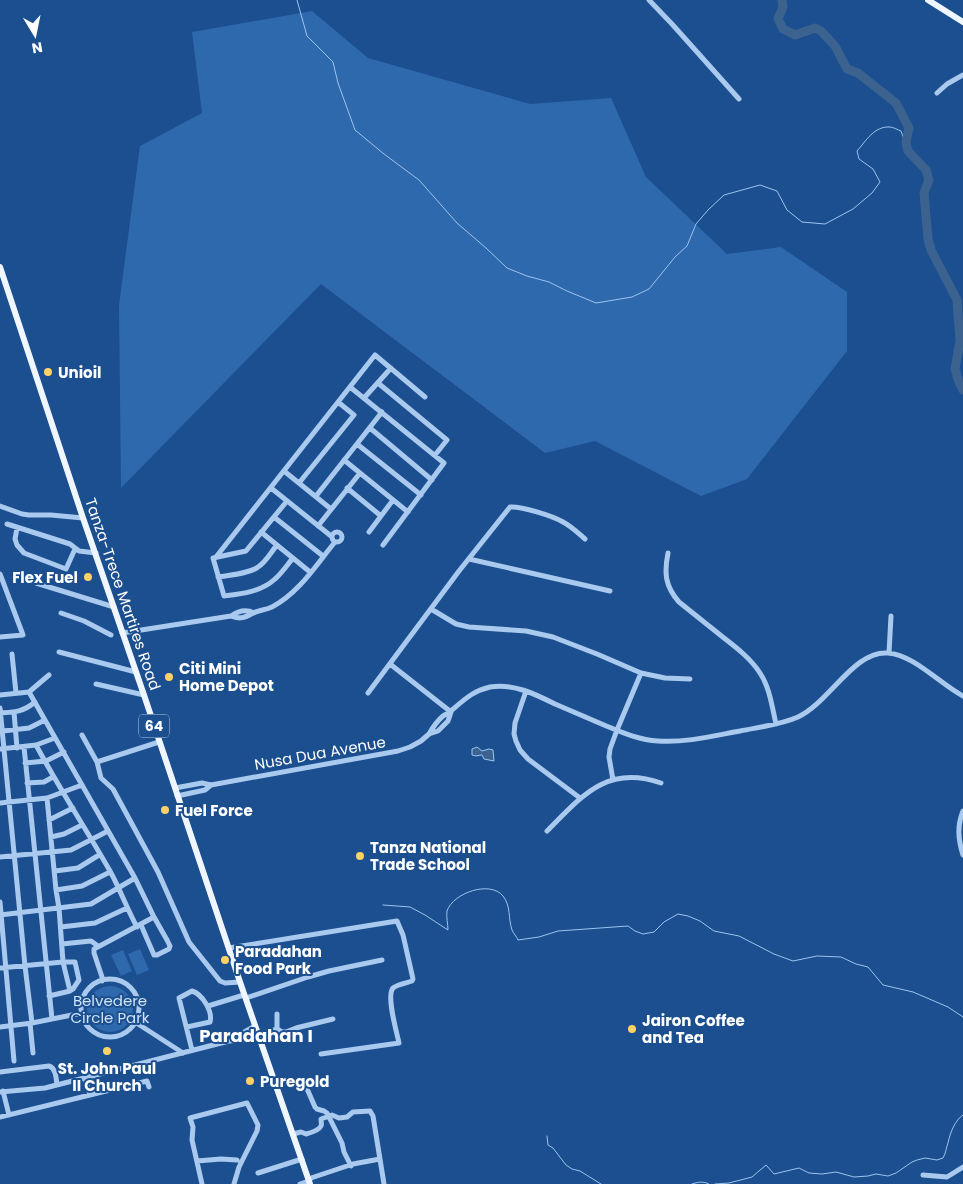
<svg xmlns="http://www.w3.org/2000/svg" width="963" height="1184" font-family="Poppins,sans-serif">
  <rect width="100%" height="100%" fill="#1b4f8f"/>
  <path fill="#2e69ad" d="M312 11 368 58 530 104 611 98 646 177 727 254 781 247 847 292V351L747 479 701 496 595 441 545 453 321 284 121 488 119 305 140 146 202 113 192 32Z
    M140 949 149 970 137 975 128 954Z
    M123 950 132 971 121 976 111 955Z
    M87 1009a23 23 0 1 1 46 0a23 23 0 1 1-46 0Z"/>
  <path fill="#3c6290" stroke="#9cc4f0" d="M477 747 482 751 489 749 493 750 494 761 484 759 482 755H481L476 756 472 755V749Z"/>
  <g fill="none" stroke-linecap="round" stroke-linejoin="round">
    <path stroke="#9cc4f0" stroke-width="1" d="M297 0 307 36 333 62 338 83 355 130 384 154 419 180 457 223 486 248 507 268 527 276 549 282 567 291 596 303 632 297 649 289 675 257 687 246 696 224 708 210 724 195 760 185 777 191 787 210 802 222 825 224 853 209 872 193 880 182 873 169 859 159 857 151C866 141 874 126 890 127 893 127 898 130 901 131L908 151
      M383 905 410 907 425 915 448 930C448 925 446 916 447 911 453 893 490 880 503 896 511 906 508 918 512 930 513 933 517 937 518 940L539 937 558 931 628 926 635 931 643 934 654 932 664 922 678 914 688 916 700 921 714 931 739 936 774 954 793 961 817 956 841 957 856 964 868 967 883 985 913 992 948 1007 963 1017
      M547 1136 548 1145 553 1148 566 1165 572 1169 580 1171 601 1184
      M692 1184C698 1182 703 1181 709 1184
      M715 1184 729 1183 752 1177 766 1165 774 1174 799 1168 809 1173 822 1174 836 1172 854 1177 868 1176 876 1174 888 1176 896 1173 912 1162 917 1160 925 1158 937 1160 943 1158C946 1153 946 1148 948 1143 950 1133 955 1120 963 1115"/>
    <path stroke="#3c6290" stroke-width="9" d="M782 0 783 7 778 19 783 29 795 35 815 28 821 31 835 46 847 69 858 73 896 103 909 128 906 142 908 151 926 170 929 180 924 193 928 239 931 250 957 300 960 341 955 369 959 382 963 390"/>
    <path stroke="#a9c9ee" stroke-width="5" d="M649 0 672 24 739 99
      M937 93 947 84 963 75
      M378 383 447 440 435 455
      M350 387 444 463 383 545
      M364 398 391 368
      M370 428 432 480
      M357 444 421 495
      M344 460 408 512
      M284 471 331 509
      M299 483 354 415 338 402
      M271 488 331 536
      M347 488 381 516
      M316 496 382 412
      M287 501 246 551 213 558 224 596C241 594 261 592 275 579 282 573 287 565 293 558
      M0 506 22 514 29 515H51L83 518
      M274 517 323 556
      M7 524 70 544 79 551 96 553
      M318 526 360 473
      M17 528 15 539 17 545 24 553 66 569 75 549
      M332 537a5 5 0 1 1 10 0a5 5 0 1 1-10 0Z
      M261 532 310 572
      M369 532 393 500
      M668 553C664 573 665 586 679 602 694 614 709 626 724 638 737 648 751 659 760 673 770 688 772 707 776 724
      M216 557 375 355 425 397
      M469 559 610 591
      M0 574 23 635 0 637
      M218 577C229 575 249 574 258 567 266 562 271 552 277 545
      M36 583 114 607
      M431 609 456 624 469 627 526 631 553 637 597 654 641 673 665 678 690 679
      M61 613 84 621 111 635
      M231 616C240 620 246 617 253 613 259 610 266 610 272 607 299 593 316 565 335 542
      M122 633 231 616C238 611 246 609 254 613
      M59 652 136 672
      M889 653 891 616
      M12 654 16 693
      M390 664 451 712
      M96 684 144 695
      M526 691 515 723 514 734 516 741 520 750 528 759 580 798
      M29 692 135 878 154 917 167 940 170 946 169 949 157 955H154L141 925
      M368 693 459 571 510 507C521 506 553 516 563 522 571 526 578 533 585 539
      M0 695 29 692 49 675
      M0 708 25 966 32 1023
      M14 712 17 748
      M1 713C15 712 23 712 35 702
      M3 731 29 728 45 720
      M429 734C433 727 437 721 443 716 446 714 449 713 452 710 465 699 473 691 490 687 513 683 535 694 555 704 571 711 588 718 604 725 621 732 638 740 658 741 685 743 713 736 740 731 759 727 780 725 798 717 830 702 854 650 888 653 914 655 940 684 963 696
      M82 735 97 762 101 778 113 789 158 872 189 942 220 981 225 983 240 982
      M36 745C59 788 86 829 110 871 120 889 127 909 137 927
      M24 747 52 1019
      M0 749 36 745 55 738
      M97 762 159 742
      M25 763 46 761 64 752
      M613 780 609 757 610 749 617 730 641 673
      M27 783 44 782 53 777
      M175 788 202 783 211 785 398 751 410 747 421 741 429 734 438 731 448 721 451 712
      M177 796 205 790 211 785
      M47 798 56 890 59 908 63 962 70 991 49 996
      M0 803 47 798 82 785
      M963 811C957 826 958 839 963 855
      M49 820 73 808
      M547 831C582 796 607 764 661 783
      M51 837 64 834 82 825
      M0 857 71 850 108 831
      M55 871 78 868 99 855
      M56 890 82 886 110 872
      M0 902 14 1061
      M0 915 91 904 135 878
      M61 927 95 923 127 908
      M62 944 91 941 98 946
      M229 948 397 921 403 935 413 979 412 981C407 983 398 984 393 988 386 996 397 1033 399 1043L321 1054
      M0 968 63 962H75L79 980 73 989 70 991
      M81 1008a29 29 0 1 1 58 0a29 29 0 1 1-58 0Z
      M102 981V977L94 953V949L154 917
      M246 998 308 977 329 971 382 960
      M208 1006 244 995
      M277 1014V1029
      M135 1022 183 1053
      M30 1023 33 1053
      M0 1027 32 1023 82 1013
      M187 1027 210 1022C213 1011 202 994 192 991L179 998 192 1050
      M258 1035 277 1029 282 1032H286L296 1028 333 1019
      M232 1039 255 1026
      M0 1072 49 1066C56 1068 56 1078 57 1085
      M85 1078 90 1095
      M301 1080 308 1091 315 1107 317 1109 324 1111 327 1113 342 1143 344 1152 351 1166
      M3 1091 9 1115
      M0 1092 45 1088 229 1041 260 1039
      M0 1117 147 1081 149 1087
      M293 1134 301 1132 306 1134C310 1133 319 1130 321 1126 322 1124 321 1122 321 1119L332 1115 339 1118 347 1117 353 1112 370 1111 373 1116 384 1184
      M197 1161 221 1159 237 1160
      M258 1173 302 1159
      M923 1175 947 1177 963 1167
      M202 1184 192 1140 193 1127 190 1118 247 1103 258 1125 257 1131 239 1167 234 1184
      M300 1184 309 1181 311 1178 353 1164 380 1159"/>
    <path stroke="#f0f6ff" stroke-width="6" d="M928 0 963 22
      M0 267 83 518 144 695 240 982 310 1184"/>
  </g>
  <g fill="#ffd166" stroke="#1b4f8f" stroke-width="2">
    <circle cx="48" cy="372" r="5"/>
    <circle cx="88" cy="577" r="5"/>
    <circle cx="169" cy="677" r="5"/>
    <circle cx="165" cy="810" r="5"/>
    <circle cx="360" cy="856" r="5"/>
    <circle cx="225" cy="960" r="5"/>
    <circle cx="632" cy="1029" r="5"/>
    <circle cx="107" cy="1051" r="5"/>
    <circle cx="250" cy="1081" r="5"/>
  </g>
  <g text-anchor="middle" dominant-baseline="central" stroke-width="4" stroke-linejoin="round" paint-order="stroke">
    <rect fill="#1b4f8f" stroke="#bbcadd" stroke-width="1" x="139" y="714.5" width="30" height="23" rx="4"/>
    <g font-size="14" font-weight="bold" fill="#fff">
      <text x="154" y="726">64</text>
    </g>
    <g font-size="15" font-weight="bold" fill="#fff" stroke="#1b4f8f" text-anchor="start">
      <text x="58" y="372">Unioil</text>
      <text x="78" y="577" text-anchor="end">Flex Fuel</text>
      <text x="179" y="668">Citi Mini<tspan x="179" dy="17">Home Depot</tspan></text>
      <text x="175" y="810">Fuel Force</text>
      <text x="370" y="847">Tanza National<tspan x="370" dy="17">Trade School</tspan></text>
      <text x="235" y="951">Paradahan<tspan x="235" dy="17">Food Park</tspan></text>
      <text x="642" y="1020">Jairon Coffee<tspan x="642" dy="17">and Tea</tspan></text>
      <text x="107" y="1068" text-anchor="middle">St. John Paul<tspan x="107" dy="17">II Church</tspan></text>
      <text x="260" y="1081">Puregold</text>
    </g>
    <g font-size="15" fill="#fff" stroke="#1b4f8f">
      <text transform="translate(123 594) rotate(71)">Tanza-Trece Martires Road</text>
      <text transform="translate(320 753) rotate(-10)">Nusa Dua Avenue</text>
    </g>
    <g font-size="15" fill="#cfe3fa" stroke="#1b4f8f">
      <text x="110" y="1000">Belvedere<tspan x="110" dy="17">Circle Park</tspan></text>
    </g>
    <g font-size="18" font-weight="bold" fill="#fff" stroke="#1b4f8f">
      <text x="256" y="1035">Paradahan I</text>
    </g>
  </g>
  <g transform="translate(35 35) rotate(170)" stroke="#1b4f8f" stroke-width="4" paint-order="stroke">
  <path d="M0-4L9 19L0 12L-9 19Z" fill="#ffffff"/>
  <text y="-8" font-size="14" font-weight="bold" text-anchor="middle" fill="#ffffff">N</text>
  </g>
</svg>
